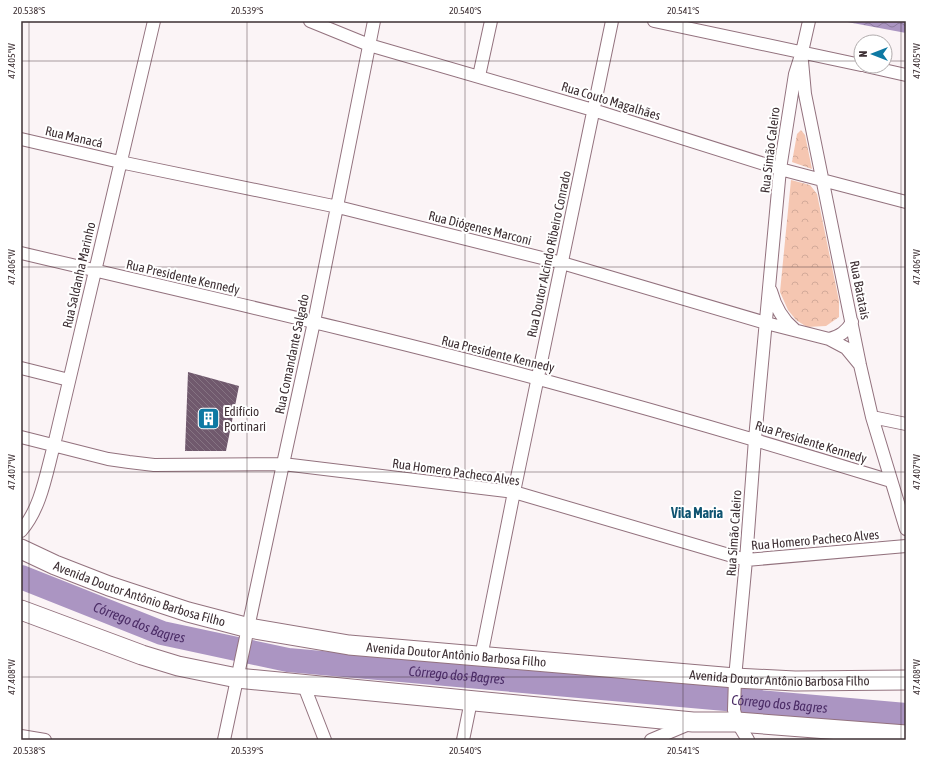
<svg xmlns="http://www.w3.org/2000/svg" width="927" height="761" font-family="'Asap Condensed',sans-serif">
  <defs>
    <pattern id="forest-crowns" width="20" height="18" patternUnits="userSpaceOnUse"><rect width="20" height="18" fill="#f5c6b1"/><path d="M2 6a3 3 0 1 1 6 0M12 15a3 3 0 1 1 6 0" fill="none" stroke="#d3aa99"/></pattern>
    <pattern id="water-waves" width="16" height="10" patternUnits="userSpaceOnUse"><rect width="16" height="10" fill="#ab95c2"/><path d="M0 5q4-4 8 0t8 0" fill="none" stroke="#8c7a9e"/></pattern>
    <pattern id="building-back-hatch" width="6" height="6" patternUnits="userSpaceOnUse"><rect width="6" height="6" fill="#70596d"/><path d="M-1 5l2 2M0 0l6 6M5-1l2 2" fill="none" stroke="#857382"/></pattern>
  </defs>
  <rect width="100%" height="100%" fill="#fbf4f6"/>
  <path fill="url(#forest-crowns)" d="M801 130 805 135 812 169 792 162 797 134Z
    M791 180 810 185 817 194 839 301V317L826 326 807 327 796 320 788 310 780 292Z"/>
  <path fill="url(#water-waves)" d="M842 21H906V33Z"/>
  <g fill="none" stroke-linecap="round" stroke-linejoin="round">
    <path stroke="#ab95c2" stroke-width="24" id="s1" d="M21 577 162 633 288 660 906 715"/>
  </g>
  <path fill="url(#building-back-hatch)" d="M188 372 239 386 226 451H185Z"/>
  <g fill="none" stroke-linecap="round" stroke-linejoin="round">
    <defs>
      <path id="minor" d="M310 21 369 45 593 110 780 169 906 202
        M654 21 861 65
        M802 61 805 94 860 365 872 417 906 529
        M866 66 906 75
        M479 76 491 21
        M21 139 120 162 338 207 562 263 766 323 829 339 846 348 860 365
        M21 253C194 294 368 333 539 379 657 411 774 445 891 481
        M771 291C775 306 782 319 794 329
        M829 339C840 336 846 332 852 322
        M21 368 69 380
        M872 417 906 424
        M21 437 108 459 129 462 154 465 283 464 514 492 746 560 906 546
        M21 531C41 508 46 474 54 445L154 21
        M481 657 514 492 612 21
        M304 686 325 740
        M21 736 45 740
        M224 740 283 464 314 322 374 21
        M463 740 471 701
        M651 740 689 724
        M748 740 737 722 734 710 735 678 746 560 755 439 780 169 795 74 802 52 809 21"/>
      <g id="primary">
        <path id="s2" d="M21 549 55 565 109 586 188 612 249 628 349 645 735 678 795 681 906 680"/>
        <path d="M21 610 142 655 178 666 237 678 693 722H737L906 735"/>
      </g>
    </defs>
    <use href="#minor" stroke="#93727e" stroke-width="14"/>
    <use href="#primary" stroke="#93727e" stroke-width="21"/>
    <use href="#minor" stroke="#fff" stroke-width="12"/>
    <use href="#primary" stroke="#fff" stroke-width="19"/>
  </g>
  <path fill="none" stroke="#3d2f33" stroke-width="1" stroke-opacity="0.45" d="M29 21V740M247 21V740M465 21V740M683 21V740M901 21V740M21 61H861M885 61H906M21 267H906M21 472H906M21 677H906"/>
  <defs>
    <symbol id="building-square" viewBox="-11 -11 22 22"><rect x="-9" y="-9" width="18" height="18" rx="4" fill="#0e79a3" stroke="#fff"/><path d="M-4-6H4V6H1V3H-1V6H-4ZM-2.5-4.3h1.7v1.8h-1.7ZM.8-4.3h1.7v1.8H.8ZM-2.5-1h1.7V.8h-1.7ZM.8-1h1.7V.8H.8Z" fill="#fff"/></symbol>
  </defs>
  <g fill-rule="evenodd">
    <use href="#building-square" x="196" y="406" width="25" height="25"/>
  </g>
  <g text-anchor="middle" dominant-baseline="central" stroke-width="4" stroke-linejoin="round" paint-order="stroke">
    <g font-size="13" fill="#3d2f33" stroke="#fff">
      <text transform="translate(611 101) rotate(17)">Rua Couto Magalhães</text>
      <text transform="translate(74 137) rotate(13)">Rua Manacá</text>
      <text transform="translate(770 150) rotate(-83)">Rua Simão Caleiro</text>
      <text transform="translate(480 228) rotate(14)">Rua Diógenes Marconi</text>
      <text transform="translate(549 254) rotate(-78)">Rua Doutor Alcindo Ribeiro Conrado</text>
      <text transform="translate(79 275) rotate(-77)">Rua Saldanha Marinho</text>
      <text transform="translate(183 277) rotate(13)">Rua Presidente Kennedy</text>
      <text transform="translate(860 290) rotate(79)">Rua Batatais</text>
      <text transform="translate(292 354) rotate(-78)">Rua Comandante Salgado</text>
      <text transform="translate(498 354) rotate(14)">Rua Presidente Kennedy</text>
      <text transform="translate(811 442) rotate(17)">Rua Presidente Kennedy</text>
      <text transform="translate(456 472) rotate(8)">Rua Homero Pacheco Alves</text>
      <text transform="translate(734 533) rotate(-86)">Rua Simão Caleiro</text>
      <text transform="translate(815 540) rotate(-5)">Rua Homero Pacheco Alves</text>
      <text stroke="none"><textPath href="#s2" startOffset="127">Avenida Doutor Antônio Barbosa Filho</textPath></text>
      <text stroke="none"><textPath href="#s2" startOffset="451">Avenida Doutor Antônio Barbosa Filho</textPath></text>
      <text stroke="none"><textPath href="#s2" startOffset="775">Avenida Doutor Antônio Barbosa Filho</textPath></text>
    </g>
    <g font-size="13" fill="#3d2f33" stroke="#fff" text-anchor="start">
      <text x="224" y="411">Edifício<tspan x="224" dy="15">Portinari</tspan></text>
    </g>
    <g font-size="14" font-weight="bold" fill="#0f5471" stroke="#fff">
      <text x="697" y="513">Vila Maria</text>
    </g>
    <g font-size="14" font-style="italic" fill="#4b2c66" stroke="#fff">
      <text stroke="none"><textPath href="#s1" startOffset="127">Córrego dos Bagres</textPath></text>
      <text stroke="none"><textPath href="#s1" startOffset="450">Córrego dos Bagres</textPath></text>
      <text stroke="none"><textPath href="#s1" startOffset="774">Córrego dos Bagres</textPath></text>
    </g>
  </g>
  <rect width="927" height="761" fill="none" stroke="#ffffff" stroke-width="44"/>
  <g transform="translate(873 54) rotate(270)"><circle r="19" fill="#ffffff" stroke="#b1acad"/>
  <path d="M0-3L7 15L0 10L-7 15Z" fill="#0e79a3"/>
  <text y="-6" font-size="11" font-weight="bold" text-anchor="middle" fill="#3d2f33">N</text>
  </g>
  <rect x="22" y="22" width="883" height="717" fill="none" stroke="#3d2f33" stroke-width="1.5"/>
  <g font-size="10" text-anchor="middle" fill="#3d2f33">
    <text x="29" y="14">20.538°S</text>
    <text x="247" y="14">20.539°S</text>
    <text x="465" y="14">20.540°S</text>
    <text x="683" y="14">20.541°S</text>
    <text transform="translate(916 61) rotate(-90)" y="4">47.405°W</text>
    <text transform="translate(11 61) rotate(-90)" y="4">47.405°W</text>
    <text transform="translate(916 267) rotate(-90)" y="4">47.406°W</text>
    <text transform="translate(11 267) rotate(-90)" y="4">47.406°W</text>
    <text transform="translate(916 472) rotate(-90)" y="4">47.407°W</text>
    <text transform="translate(11 472) rotate(-90)" y="4">47.407°W</text>
    <text transform="translate(916 677) rotate(-90)" y="4">47.408°W</text>
    <text transform="translate(11 677) rotate(-90)" y="4">47.408°W</text>
    <text x="29" y="754">20.538°S</text>
    <text x="247" y="754">20.539°S</text>
    <text x="465" y="754">20.540°S</text>
    <text x="683" y="754">20.541°S</text>
  </g>
</svg>
